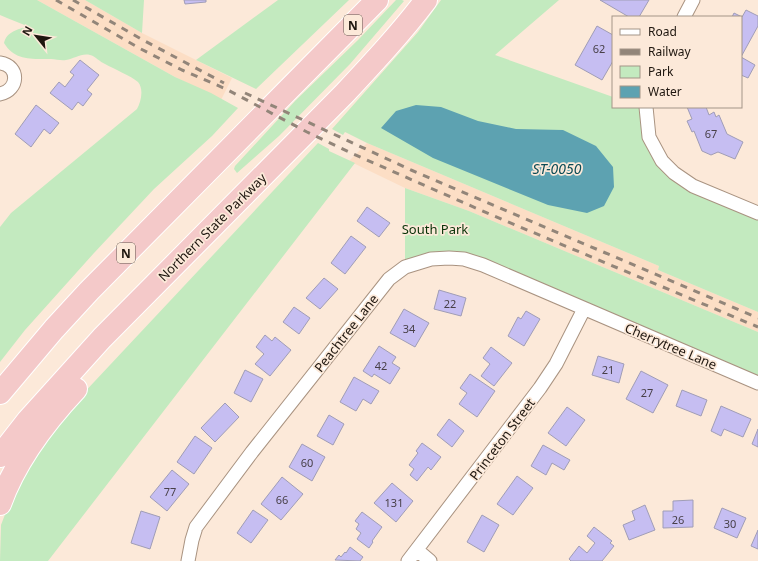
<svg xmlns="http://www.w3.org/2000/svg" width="758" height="561" font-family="'Noto Sans',sans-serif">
  <rect width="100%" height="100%" fill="#fce9d9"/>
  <path fill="#fcdec5" d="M37 0H85L142 33 232 78 221 100 175 77Z
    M367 143 659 266 658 270 758 312V332L469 211 405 188 349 161Z"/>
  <path fill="#c3eabf" d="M0 0H37L175 77 211 93 238 108 212 136 154 189 94 253 25 330 0 362V227L11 213 137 109C141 102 144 89 138 82 131 76 114 69 105 64 100 62 95 56 90 55 81 53 74 59 66 60 61 61 56 59 51 59 32 59 15 61 4 43 7 31 18 30 27 26L7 18 0 15Z
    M85 0H144L142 33Z
    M278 0H349L256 89 196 60Z
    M396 0H402L404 1 350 64 279 136 237 173 234 169 235 166 296 100 358 40Z
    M441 0H559L495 55 613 97V107H640L671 174 758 213V312L658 270 659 266 367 143 345 132 343 135 332 129 418 32Z
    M318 143 329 149V151L355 163 48 561H0L1 525 21 473 50 429Z
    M405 188 469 211 758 332V383L464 259 405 267Z"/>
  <path fill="#5da2b1" d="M416 105 441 107 478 121 516 129 563 130 596 146 613 167 614 187 604 206 587 213 548 205 433 158 381 128 396 111Z"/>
  <path fill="#c6bef2" stroke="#a09db6" d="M184 0H206V2L185 4Z
    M600 0H649L639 17H629Z
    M746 10 758 16V26L741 57V17H732L734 13 742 17Z
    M597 26 613 35V61L602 80 575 65Z
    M741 57 755 65 748 78 741 75Z
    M80 60 99 75 87 90 92 94 83 106 78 102 72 110 50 93 59 82 65 87 74 75 70 72Z
    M36 105 59 123 50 134 44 129 31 147 15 134Z
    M687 107H707H706L709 115 714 112 716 117 719 115 727 134 743 142 735 159 718 152 711 155 702 151 694 131 692 132 687 121 692 119Z
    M367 207 390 223 379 237 357 221Z
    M351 236 366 247 345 274 331 263Z
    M324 278 338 289 320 309 306 298Z
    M439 290 466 298 461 316 434 309Z
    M294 307 310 318 299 334 283 322Z
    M404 309 429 323 415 347 390 333Z
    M526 311 540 319 524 346 508 336 518 317 521 319Z
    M265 335 272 341 275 337 291 350 270 376 255 364 264 354 256 347Z
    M379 346 396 357 392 363 400 368 390 384 374 374 372 377 363 371Z
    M491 347 512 363 494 386 481 376 490 364 483 358Z
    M598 356 624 364 619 383 592 375Z
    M245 370 263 379 251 402 234 393Z
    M641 371 668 385 653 413 626 399Z
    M470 374 495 391 477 417 459 404 467 393 460 388Z
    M354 377 379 391 371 404 363 399 356 411 340 402Z
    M682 390 707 400 701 416 676 406Z
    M225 403 239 417 215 442 201 428Z
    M721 406 751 419 743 437 724 429 721 436 711 431Z
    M567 407 585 420 566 446 548 433Z
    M329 415 344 424 333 445 317 436Z
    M449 419 464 431 452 447 437 435Z
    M758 429V447L752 444Z
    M195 436 212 448 194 474 177 462Z
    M422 443 441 457 431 470 428 467 417 481 410 475 414 469 409 465 418 453 416 451Z
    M302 444 325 457 312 481 289 467Z
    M543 445 570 460 564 470 552 463 546 475 531 466Z
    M172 470 189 484 167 511 150 497Z
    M517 476 533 488 513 515 497 504Z
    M282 477 303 494 281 520 261 504Z
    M392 483 413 501 396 522 374 503Z
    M693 500V527L663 528V511H673V501Z
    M645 505 655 530 629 540 623 525 635 520 632 511Z
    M722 508 746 518 737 538 714 528Z
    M253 510 268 520 251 543 237 533Z
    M141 511 160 517 150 549 131 543Z
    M362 512 382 527 372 541 373 542 369 548 357 539 361 533 356 529 359 524 355 521Z
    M482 515 499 525 484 552 467 542Z
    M594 527 612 541 610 543 614 546 602 561H571L569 559 579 546 587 553 595 543 587 536Z
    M758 530V549L751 546Z
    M350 547 363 557 360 561 335 560 339 555 341 557 345 552 346 553Z"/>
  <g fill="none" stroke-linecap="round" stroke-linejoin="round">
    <defs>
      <path id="minor" d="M684 17 693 0
        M0 63C20 66 19 90 0 94
        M646 107 649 137 662 161 674 173 693 186 758 213
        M417 550 430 561
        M188 561 192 540 196 527 252 452 389 279 405 267 431 259 449 258 464 259 483 265 758 383
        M408 561 540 388 556 364 584 309"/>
      <path id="motorway" d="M0 393 54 329 89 291 377 0
        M0 456 28 420 102 338 345 93C373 63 401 33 426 0
        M0 504C15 462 46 421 76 389"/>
    </defs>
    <use href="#minor" stroke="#a99381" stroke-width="15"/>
    <use href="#motorway" stroke="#fff" stroke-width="24"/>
    <use href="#minor" stroke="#fff" stroke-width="13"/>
    <use href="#motorway" stroke="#f4c9c9" stroke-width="22"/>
    <path stroke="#928579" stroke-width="3" stroke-dasharray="7 7" stroke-linecap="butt" d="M56 0 139 48 182 70 226 89 307 132 351 153 494 216 758 327
      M73 0 143 40 224 83
      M245 93 411 170 758 318"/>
  </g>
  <g text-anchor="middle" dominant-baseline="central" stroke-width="3.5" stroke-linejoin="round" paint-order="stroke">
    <g font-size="11" fill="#484048">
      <text x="599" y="48">62</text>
      <text x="711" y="133">67</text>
      <text x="450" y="303">22</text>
      <text x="409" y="328">34</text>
      <text x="381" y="365">42</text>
      <text x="608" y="369">21</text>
      <text x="647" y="392">27</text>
      <text x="307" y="462">60</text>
      <text x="170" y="491">77</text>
      <text x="282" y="499">66</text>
      <text x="394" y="502">131</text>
      <text x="678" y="519">26</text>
      <text x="730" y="523">30</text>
    </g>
    <g fill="#fce9d9" stroke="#61554c" stroke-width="1">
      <rect x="344" y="15" width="18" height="20" rx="3"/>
      <rect x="117" y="243" width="18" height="20" rx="3"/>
    </g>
    <g font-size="12" font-weight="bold" fill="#1e160f">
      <text x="353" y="25">N</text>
      <text x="126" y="253">N</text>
    </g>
    <g font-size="13" fill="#1e160f" stroke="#fce9d9">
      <text transform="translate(212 227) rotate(-45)">Northern State Parkway</text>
      <text transform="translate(346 333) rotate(-52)">Peachtree Lane</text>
      <text transform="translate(671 346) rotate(23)">Cherrytree Lane</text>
      <text transform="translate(502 439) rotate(-53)">Princeton Street</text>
    </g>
    <g font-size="13" fill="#093308" stroke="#fce9d9">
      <text x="435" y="229">South Park</text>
    </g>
    <g font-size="14" font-style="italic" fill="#0a4a55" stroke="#fce9d9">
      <text x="557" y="168">ST-0050</text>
    </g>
  </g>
  <rect x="612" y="16" width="130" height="92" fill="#fce9d9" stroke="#a39588"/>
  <rect x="620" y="29" width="20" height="6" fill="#ffffff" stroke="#a39588"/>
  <text x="648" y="36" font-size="12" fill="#1e160f">Road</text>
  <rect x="620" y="49" width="20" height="6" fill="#928579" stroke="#a39588"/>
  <text x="648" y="56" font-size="12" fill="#1e160f">Railway</text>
  <rect x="620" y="66" width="20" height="12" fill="#c3eabf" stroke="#a39588"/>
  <text x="648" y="76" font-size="12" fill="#1e160f">Park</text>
  <rect x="620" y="86" width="20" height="12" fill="#5da2b1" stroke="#a39588"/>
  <text x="648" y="96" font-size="12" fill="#1e160f">Water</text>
  <g transform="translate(36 36) rotate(300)" stroke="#fce9d9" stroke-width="3" paint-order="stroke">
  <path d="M0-3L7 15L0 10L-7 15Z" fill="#1e160f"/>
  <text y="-6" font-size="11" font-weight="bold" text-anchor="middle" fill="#1e160f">N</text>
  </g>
</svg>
